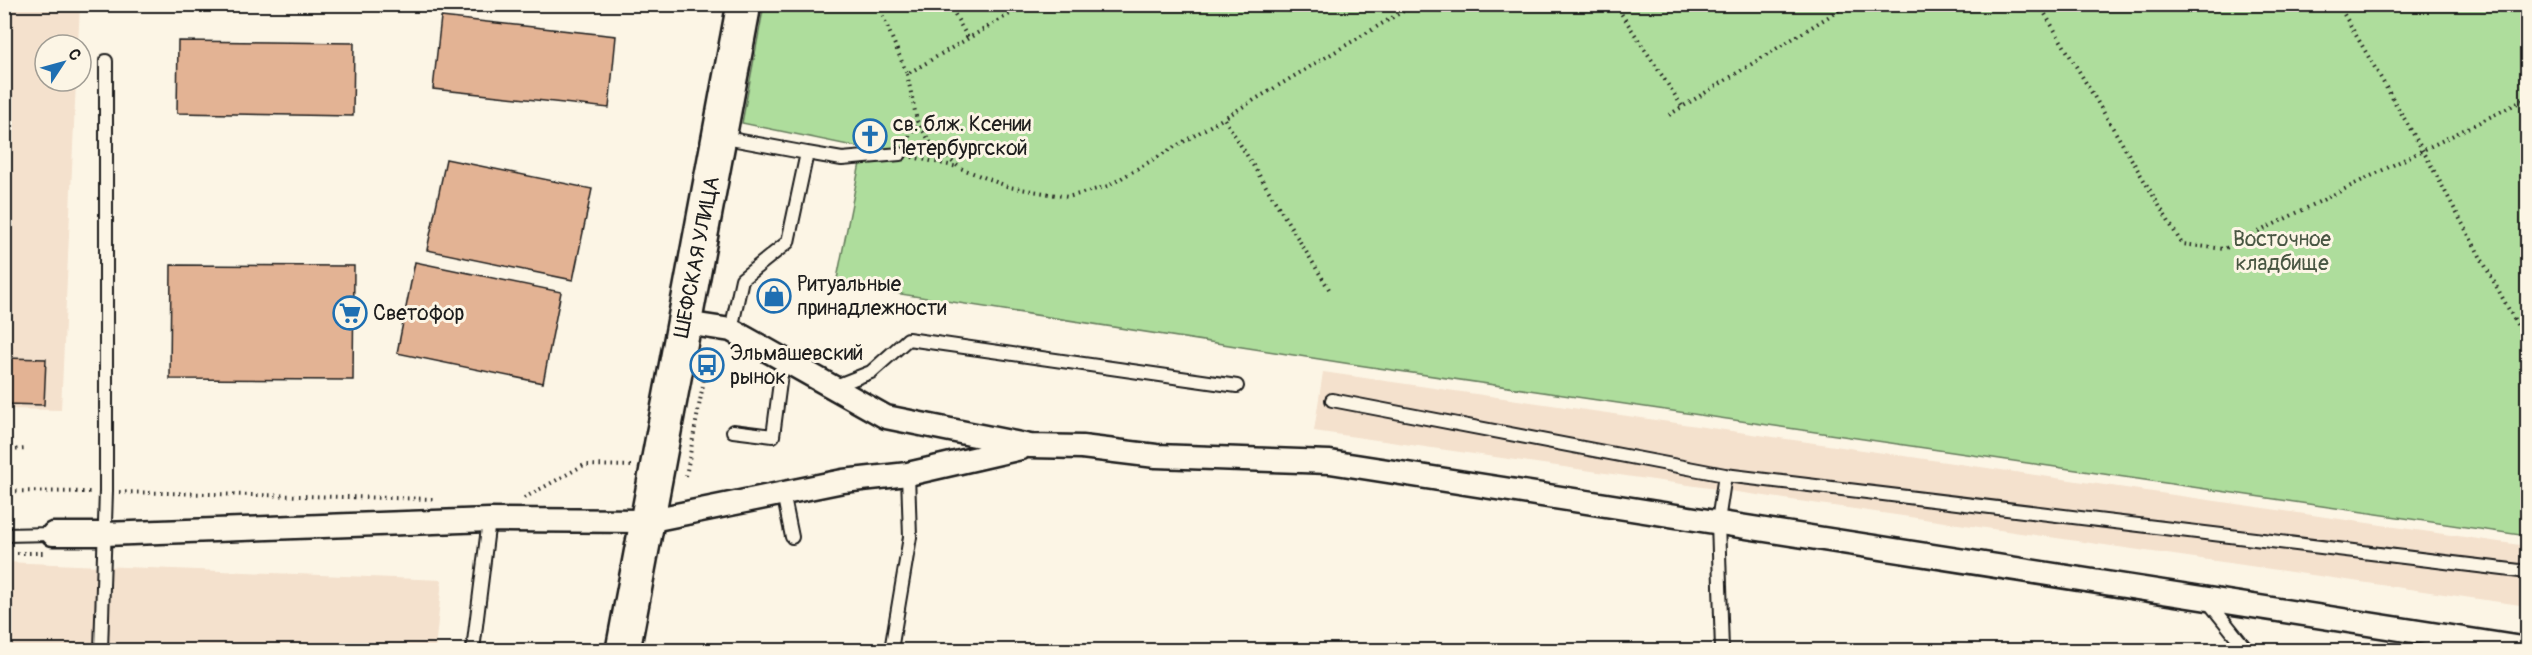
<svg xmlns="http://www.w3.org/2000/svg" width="2532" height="655" font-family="Pangolin,sans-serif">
  <rect width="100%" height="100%" fill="#fcf5e5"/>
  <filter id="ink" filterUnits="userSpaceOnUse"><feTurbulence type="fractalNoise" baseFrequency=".0167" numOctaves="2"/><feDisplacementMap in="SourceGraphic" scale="12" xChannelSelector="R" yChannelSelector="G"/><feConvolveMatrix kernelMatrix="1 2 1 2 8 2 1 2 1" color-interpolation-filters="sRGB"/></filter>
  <g filter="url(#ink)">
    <path fill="#f4e1cd" d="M5 5H80L78 45H45V81H76L61 410 5 409Z
      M1323 372 2527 546V606L1314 431Z
      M5 562 442 580 435 650H5Z"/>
    <path fill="#aedd9c" stroke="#657c5c" stroke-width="1.5" d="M764 5H2527V536L1351 364 836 284 863 148 742 123Z"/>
    <path fill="#e3b394" stroke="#1c1c1c" stroke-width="1.5" d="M441 17 616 36 609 108 433 89Z
      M178 41 354 43 353 116 177 113Z
      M446 159 592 189 573 280 427 250Z
      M415 262 561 292 543 383 397 353Z
      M171 265 354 266 353 380 170 379Z
      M4 358 46 359 44 405 4 404Z"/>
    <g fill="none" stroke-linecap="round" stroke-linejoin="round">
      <defs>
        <path id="lane" d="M720 137 807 153
          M731 330 742 279 788 242 807 153 842 159 900 154
          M833 387 871 372 908 339 1237 386
          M1332 400 1725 475 2528 572
          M733 431 773 436 783 359
          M783 493 792 537
          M4 535 53 534
          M2207 600 2247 650
          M101 650 106 491V61
          M473 650 489 520
          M891 650 910 537 908 474
          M1722 650 1718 521 1725 475"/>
        <path id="street" d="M685 323 731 330 886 417 1030 446 1082 447 1156 456 1330 462 2528 649
          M53 534H104L489 520 647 521 843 481 908 474 1021 448"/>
        <path id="primary" d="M623 650 744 4"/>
      </defs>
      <use href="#lane" stroke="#1c1c1c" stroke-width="16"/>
      <use href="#street" stroke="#1c1c1c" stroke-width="27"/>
      <use href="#primary" stroke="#1c1c1c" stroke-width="38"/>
      <path stroke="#1c1c1c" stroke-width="4" stroke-dasharray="1.5 4.5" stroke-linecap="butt" d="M882 4V14L907 74 1027 4
        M949 4 968 38
        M1615 4 1682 106
        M2039 4 2182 244 2224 249 2528 98
        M2338 4 2426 156 2528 345
        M907 74 917 121 932 145 960 168 1009 187 1068 197 1108 186 1224 118
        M1669 115 1849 4
        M906 142 917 122
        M912 157 958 167
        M1329 289 1224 118 1415 4
        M4 450 27 449
        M686 476 710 347
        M4 491 91 492
        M119 492 436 499
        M524 498 584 465 631 466
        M17 553H46"/>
      <use href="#lane" stroke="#fcf5e5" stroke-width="12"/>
      <use href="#street" stroke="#fcf5e5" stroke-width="22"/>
      <use href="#primary" stroke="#fcf5e5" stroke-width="33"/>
    </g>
  </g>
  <defs>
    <symbol id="church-ring" viewBox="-11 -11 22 22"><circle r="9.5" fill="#fcf5e5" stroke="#1f6fb2" stroke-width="1.5"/><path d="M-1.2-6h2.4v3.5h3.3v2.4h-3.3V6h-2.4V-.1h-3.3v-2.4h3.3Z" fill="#1f6fb2"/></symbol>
    <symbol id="shop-ring" viewBox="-11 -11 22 22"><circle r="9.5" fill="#fcf5e5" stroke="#1f6fb2" stroke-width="1.5"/><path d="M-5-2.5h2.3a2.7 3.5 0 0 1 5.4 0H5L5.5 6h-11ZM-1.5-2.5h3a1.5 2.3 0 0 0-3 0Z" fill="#1f6fb2"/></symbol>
    <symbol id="supermarket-ring" viewBox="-11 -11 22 22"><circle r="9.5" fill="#fcf5e5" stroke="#1f6fb2" stroke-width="1.5"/><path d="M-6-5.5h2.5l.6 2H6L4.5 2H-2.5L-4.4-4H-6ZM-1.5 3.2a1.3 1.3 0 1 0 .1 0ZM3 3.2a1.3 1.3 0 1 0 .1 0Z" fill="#1f6fb2"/></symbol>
    <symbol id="bus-ring" viewBox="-11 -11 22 22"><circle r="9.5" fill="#fcf5e5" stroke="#1f6fb2" stroke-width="1.5"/><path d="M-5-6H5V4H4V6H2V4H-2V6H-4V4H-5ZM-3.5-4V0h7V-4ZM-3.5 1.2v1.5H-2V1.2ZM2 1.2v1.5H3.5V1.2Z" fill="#1f6fb2"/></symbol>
  </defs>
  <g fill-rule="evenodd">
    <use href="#church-ring" x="851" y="117" width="38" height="38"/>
    <use href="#shop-ring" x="755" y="277" width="38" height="38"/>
    <use href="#supermarket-ring" x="331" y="294" width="38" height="38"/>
    <use href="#bus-ring" x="688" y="346" width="38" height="38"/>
  </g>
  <g text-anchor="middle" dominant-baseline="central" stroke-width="6" stroke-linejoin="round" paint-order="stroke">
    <g font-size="21" fill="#1c1c1c" stroke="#fcf5e5" text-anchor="start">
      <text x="893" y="124">св. блж. Ксении<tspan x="893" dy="24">Петербургской</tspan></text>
      <text x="797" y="284">Ритуальные<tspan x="797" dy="24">принадлежности</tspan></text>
      <text x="373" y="313">Светофор</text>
      <text x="730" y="353">Эльмашевский<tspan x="730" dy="24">рынок</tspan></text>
    </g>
    <g font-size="21" fill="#485642" stroke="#fcf5e5">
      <text x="2282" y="239">Восточное<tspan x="2282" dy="24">кладбище</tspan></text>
    </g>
    <g font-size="21" fill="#1c1c1c" stroke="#fcf5e5">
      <text transform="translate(697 257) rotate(-79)">ШЕФСКАЯ УЛИЦА</text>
    </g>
  </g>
  <rect width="2532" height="655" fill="none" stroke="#fcf5e5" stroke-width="24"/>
  <rect x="12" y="12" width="2508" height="631" fill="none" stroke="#1c1c1c" stroke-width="2" filter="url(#ink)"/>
  <g transform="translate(63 63) rotate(54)"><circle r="28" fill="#fcf5e5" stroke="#a29e95" stroke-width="1.5"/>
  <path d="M0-4.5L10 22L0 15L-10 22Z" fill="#1f6fb2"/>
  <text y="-9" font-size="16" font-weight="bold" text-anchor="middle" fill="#1c1c1c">С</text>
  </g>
</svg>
